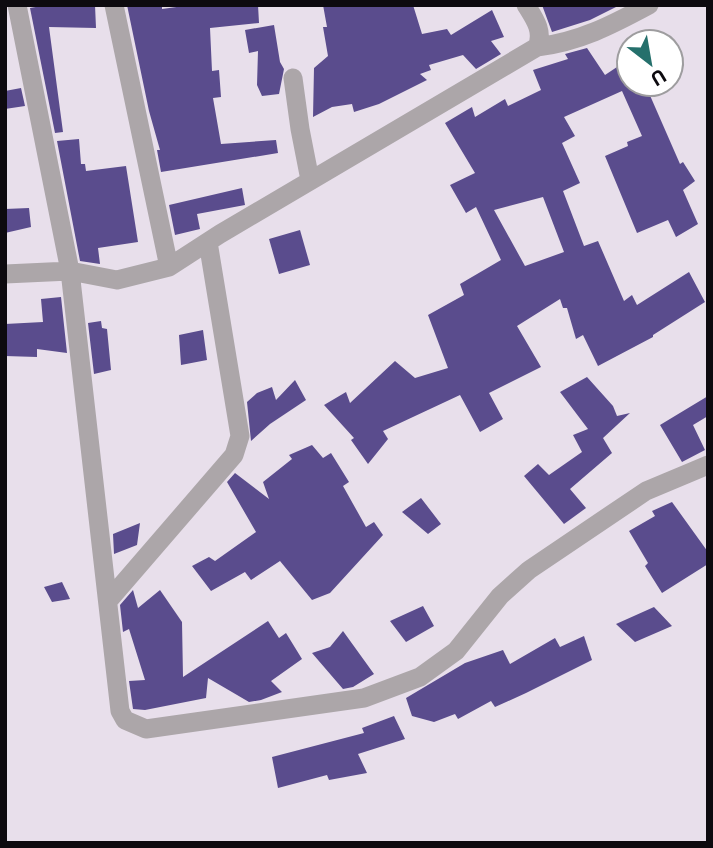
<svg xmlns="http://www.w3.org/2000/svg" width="713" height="848" font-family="'Public Sans',sans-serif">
  <rect width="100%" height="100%" fill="#e8dfeb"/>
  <path fill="#5a4c8d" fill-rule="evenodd" d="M47 5H95L96 28 49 27 63 132 55 133 30 8Z
    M127 5H162V9L191 5H258L259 23 210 28 212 71 219 70 221 97 213 98 221 144 276 140 278 153 161 172 157 150H160L149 111Z
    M323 5H413L422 34 447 29 451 35 492 10 504 37 491 41 501 54 476 69 463 55 429 65 431 70 420 74 427 80 379 104 354 112 352 104 332 107 313 117 314 68 328 56 323 27H327Z
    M542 5H620L590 20 552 32Z
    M274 25 280 62 284 69 279 94 262 96 257 85 258 51 249 53 245 30Z
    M587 48 605 75 629 59V84H645L680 164 683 162 695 181 683 190 698 224 676 237 668 220 637 233 605 156 628 146 627 142 642 136 622 91 564 117 575 136 562 143 580 183 563 191 584 246 598 241 624 301 632 295 637 305 689 272 705 302 653 335V337L598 366 583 335 576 339 567 308H563L560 299 517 326 541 367 489 393 503 419 480 432 460 395 383 431 388 439 368 464 351 440 354 438 324 405 346 392 350 403 395 361 415 378 448 368 428 315 464 295 460 284 501 260 476 207 466 213 450 185 475 173 445 123 472 107 475 117 505 99 508 106 541 90 533 70 568 59 565 54ZM543 197 564 252 525 266 494 210Z
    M21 88 25 106 5 109V91Z
    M79 139 81 164H85L86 171 126 166 138 242 98 248 100 264 80 261 57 141Z
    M242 188 245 205 197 214 200 229 175 235 169 205Z
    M29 208 31 227 5 233V209Z
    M300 230 310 265 279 274 269 239Z
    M61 297 67 353 37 349V357L5 356V324L43 322 41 299Z
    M101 321 102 328 107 329 111 370 94 374 88 323Z
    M203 330 207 360 181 365 179 335Z
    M587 377 613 406 617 416 630 413 603 438 612 453 570 489 586 508 564 524 524 476 538 464 549 475 582 452 573 435 588 429 560 392Z
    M295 380 306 400 270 424 251 441 247 402 257 393 272 387 276 400Z
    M708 396V416L693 425 705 450 682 462 660 425Z
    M312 445 323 458 331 453 349 482 343 486 366 527 374 522 383 535 330 593 312 600 280 561 251 580 245 572 211 591 192 566 209 557 215 561 256 532 227 482 235 473 269 499 263 482 292 459 289 455Z
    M421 498 441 524 428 534 402 512Z
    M672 502 708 552V564L662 593 645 566 648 563 629 531 655 516 652 511Z
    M140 523 137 545 114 554 113 534Z
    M62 582 70 599 52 602 44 587Z
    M133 590 138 608 160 590 182 622 183 677 268 621 279 638 286 633 302 659 271 681 282 692 261 700 249 702 208 678 206 698 145 710 133 709 129 681 145 680 129 629 123 632 120 605Z
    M423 606 434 626 406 642 390 621Z
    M654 607 672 626 635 642 616 624Z
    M343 631 374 674 353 687 343 689 312 653 330 647Z
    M584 636 592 660 526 693 495 707 491 701 458 719 455 714 434 722 412 716 406 698 465 663 503 650 510 664 555 638 560 647Z
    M394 716 405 739 358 754 367 773 329 780 327 775 278 788 272 757 364 733 362 728Z"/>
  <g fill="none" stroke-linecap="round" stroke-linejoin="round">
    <path stroke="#aca6a9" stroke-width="19" d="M17 5 70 271 120 711 125 720 146 729 364 698 420 677 456 651 500 596 529 570 646 491 708 465
      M114 5 169 267
      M537 47C579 42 612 25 649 5
      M293 78 300 129 310 180
      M5 274 70 271 117 280 169 267 220 234 537 47C544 31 534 18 526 5
      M108 601 234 455 240 436 208 242"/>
  </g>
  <rect width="713" height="848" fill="none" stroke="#0d0a0f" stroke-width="14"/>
  <g transform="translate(650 63) rotate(149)"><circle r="33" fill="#ffffff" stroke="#9e9d9f" stroke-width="2"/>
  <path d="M0-5L12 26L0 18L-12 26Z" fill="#25706c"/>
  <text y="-10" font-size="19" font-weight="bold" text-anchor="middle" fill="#0d0a0f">U</text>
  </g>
</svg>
